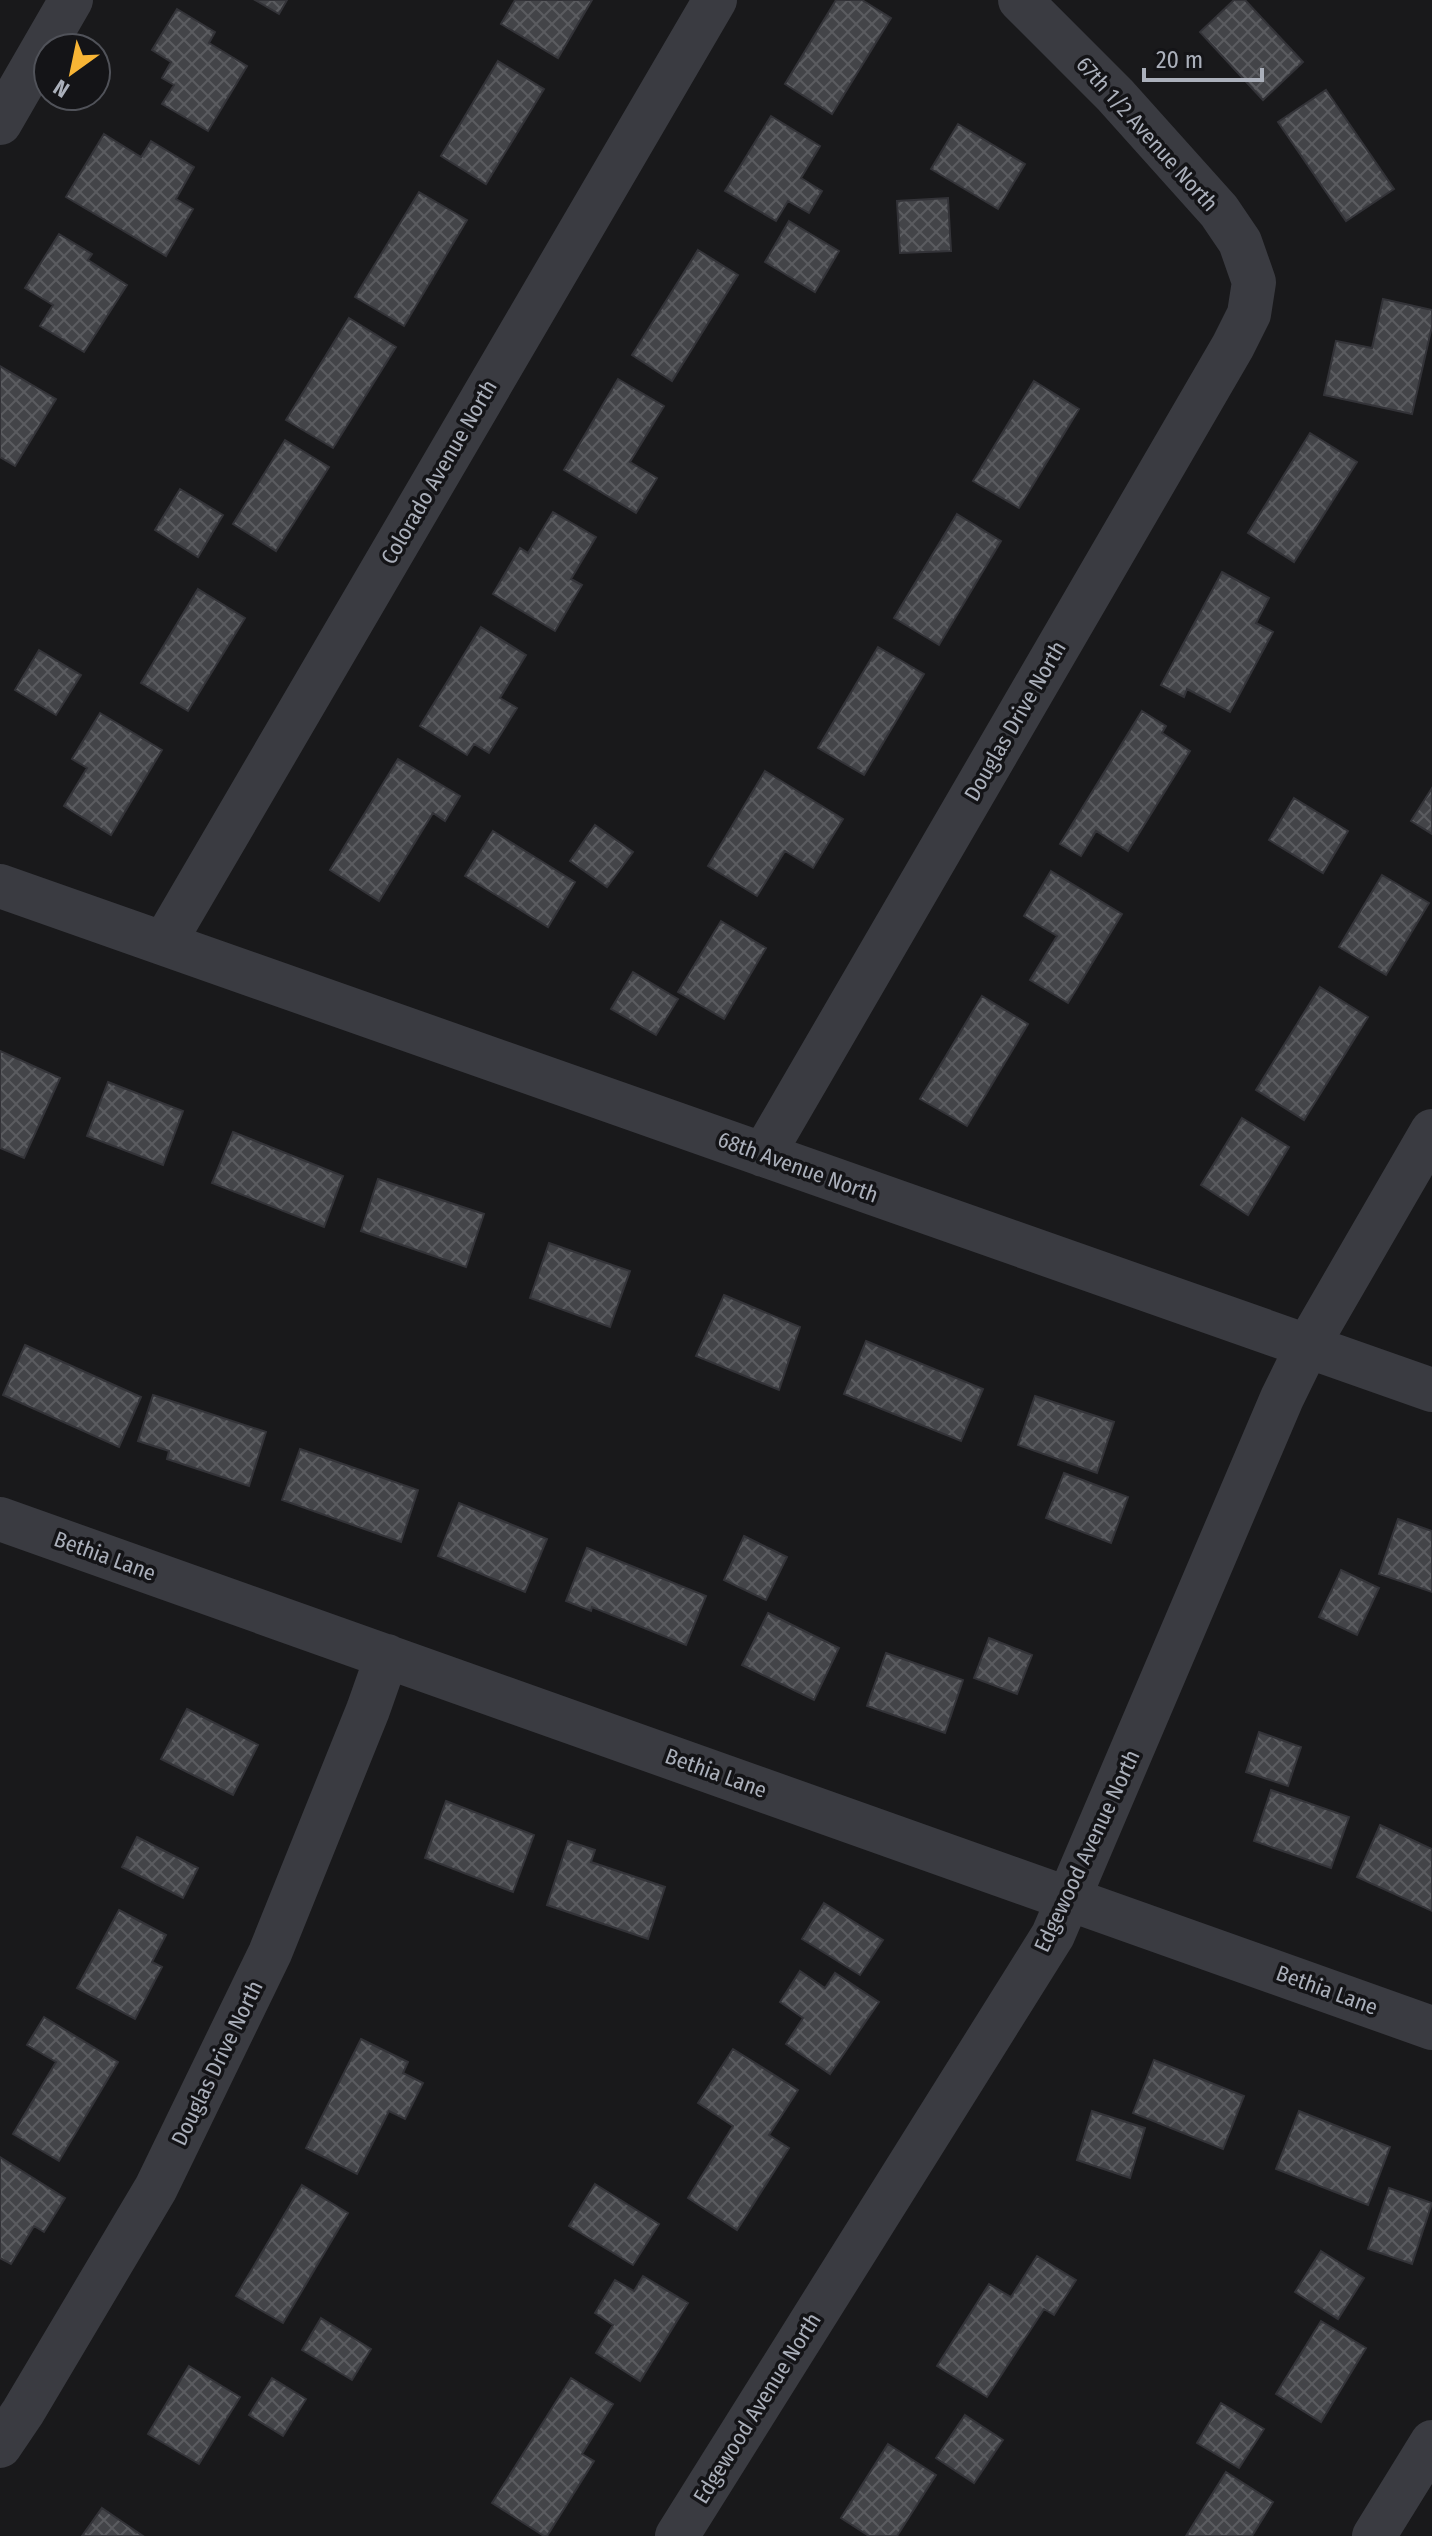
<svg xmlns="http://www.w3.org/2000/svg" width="1432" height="2536" font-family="'Fira Sans Condensed',sans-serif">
  <defs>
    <pattern id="building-cross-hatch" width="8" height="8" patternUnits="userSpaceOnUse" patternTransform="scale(2)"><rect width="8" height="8" fill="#434448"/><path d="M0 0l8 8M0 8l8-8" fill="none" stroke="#5b5c60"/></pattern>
  </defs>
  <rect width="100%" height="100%" fill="#19191b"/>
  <path fill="url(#building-cross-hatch)" stroke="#333338" stroke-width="2" d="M255 0H287L279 14Z
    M515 0H592L558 58 501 24Z
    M836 0H862L891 18 832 114 785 84Z
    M1234 0H1245L1303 62 1263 100 1200 32Z
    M177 9 215 32 209 43 247 66 208 131 162 104 174 85 162 78 171 62 152 50Z
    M498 61 544 89 486 184 441 156Z
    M1326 90 1394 189 1346 221 1278 122Z
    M771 116 820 146 801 178 822 191 809 213 788 201 776 221 725 191Z
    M958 124 1025 164 998 209 931 169Z
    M104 134 141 157 151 141 194 167 176 199 193 209 166 256 66 197Z
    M419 192 467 220 404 326 355 297Z
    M948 198 951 251 900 253 897 201Z
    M789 221 839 251 815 292 765 262Z
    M59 234 92 254 88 260 127 285 84 352 40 326 53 305 25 288Z
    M698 250 738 275 672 381 632 355Z
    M1383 299 1432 310V326L1412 414 1324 395 1336 341 1372 348Z
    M349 318 396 347 333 448 286 420Z
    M0 366 56 399 15 466 0 457Z
    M618 379 664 406 630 462 657 478 636 513 564 470Z
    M1034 381 1079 409 1019 508 973 481Z
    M1310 433 1357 462 1294 562 1248 533Z
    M285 440 329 467 276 551 233 524Z
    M180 489 223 515 198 557 155 530Z
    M553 512 596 537 571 579 582 585 555 631 493 594 520 548 528 553Z
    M957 514 1001 541 939 645 894 618Z
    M1222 572 1269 598 1256 623 1273 632 1230 712 1187 689 1184 697 1161 685Z
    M198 589 245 618 188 711 141 683Z
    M481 627 526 655 500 698 517 708 489 753 474 744 467 755 420 726Z
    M878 647 924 674 864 775 818 748Z
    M39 650 81 675 56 715 15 690Z
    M1142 711 1166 726 1162 733 1190 751 1128 851 1096 831 1081 856 1060 844Z
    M100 713 162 750 111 835 64 806 87 768 72 759Z
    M398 759 460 796 445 821 433 813 379 901 330 870Z
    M765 771 843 819 813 868 785 851 757 896 708 866Z
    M1432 788V834L1411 821Z
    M1294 798 1348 831 1323 873 1269 840Z
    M595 825 633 852 607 887 570 861Z
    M493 831 575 882 548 927 465 876Z
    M1051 871 1122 914 1068 1003 1030 980 1057 936 1024 916Z
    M1382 875 1429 903 1386 975 1339 947Z
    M721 921 766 948 724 1019 678 992Z
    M633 972 678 999 656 1035 611 1009Z
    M1320 987 1368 1017 1304 1120 1256 1090Z
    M982 996 1028 1024 967 1126 920 1099Z
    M0 1051 60 1078 24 1158 0 1148Z
    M108 1082 183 1111 163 1165 87 1136Z
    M1242 1118 1289 1147 1248 1215 1201 1185Z
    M233 1132 343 1176 324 1227 212 1183Z
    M378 1179 484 1214 466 1267 361 1231Z
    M549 1243 630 1271 610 1327 530 1298Z
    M724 1295 800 1327 779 1390 696 1356Z
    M866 1341 983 1389 961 1441 844 1394Z
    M25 1345 141 1397 119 1447 3 1395Z
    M153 1395 266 1432 249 1486 167 1459 169 1451 138 1441Z
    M1035 1396 1114 1422 1097 1473 1018 1445Z
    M300 1449 418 1490 401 1542 282 1500Z
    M1064 1473 1128 1497 1111 1543 1046 1518Z
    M459 1503 547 1539 525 1592 438 1556Z
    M1398 1519 1432 1531V1592L1379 1574Z
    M744 1536 787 1557 766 1600 724 1580Z
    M587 1548 706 1596 686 1645 592 1607 591 1611 566 1601Z
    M1341 1570 1379 1588 1357 1635 1319 1617Z
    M768 1613 839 1648 814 1700 742 1665Z
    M989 1638 1032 1655 1017 1694 974 1678Z
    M886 1653 963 1680 945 1733 867 1706Z
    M187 1709 258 1745 233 1795 161 1759Z
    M1259 1732 1301 1747 1288 1786 1246 1772Z
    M1271 1790 1349 1817 1331 1868 1254 1841Z
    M446 1801 534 1835 513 1892 425 1858Z
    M1380 1825 1432 1849V1911L1357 1877Z
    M137 1837 198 1868 183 1898 122 1867Z
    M568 1841 595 1850 591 1862 665 1887 648 1939 547 1905Z
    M824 1903 883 1940 860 1975 802 1939Z
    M119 1910 166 1935 152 1962 162 1967 135 2019 77 1988Z
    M800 1971 825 1988 835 1973 879 2002 830 2074 786 2044 803 2018 780 2002Z
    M44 2017 118 2062 59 2161 13 2134 56 2062 27 2045Z
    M361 2039 408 2062 403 2073 423 2083 405 2119 389 2111 357 2174 306 2148Z
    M733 2049 798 2090 769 2135 789 2148 737 2230 688 2198 733 2126 698 2103Z
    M1154 2060 1244 2096 1223 2149 1133 2113Z
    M1092 2111 1145 2128 1130 2178 1077 2160Z
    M1299 2111 1390 2147 1368 2205 1276 2169Z
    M0 2157 65 2198 44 2232 34 2226 11 2264 0 2258Z
    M595 2184 659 2224 633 2265 569 2226Z
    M302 2185 348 2213 283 2323 236 2296Z
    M1389 2188 1432 2203 1412 2264 1368 2249Z
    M1321 2251 1364 2278 1338 2319 1295 2292Z
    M1037 2256 1076 2280 1054 2315 1044 2309 987 2397 937 2366 989 2284 1011 2297Z
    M643 2276 688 2303 640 2381 596 2353 613 2325 595 2313 615 2280 634 2291Z
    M321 2318 371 2349 352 2380 302 2350Z
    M1321 2321 1366 2348 1321 2422 1276 2394Z
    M189 2366 240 2397 199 2464 148 2434Z
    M272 2378 306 2399 283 2436 249 2415Z
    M571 2378 613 2404 582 2454 594 2461 547 2536H544L492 2503Z
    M1221 2403 1264 2429 1239 2468 1197 2443Z
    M965 2415 1003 2440 974 2483 936 2458Z
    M888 2444 936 2475 897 2536H869L841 2518Z
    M1226 2472 1273 2502 1252 2536H1186Z
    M102 2508 143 2536H82Z"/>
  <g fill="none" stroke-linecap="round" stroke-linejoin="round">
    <path stroke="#3a3b41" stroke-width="44" d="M0 123 71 0
      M0 886 1432 1390
      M164 943 715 0
      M763 1155 1233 346 1249 314 1254 282 1240 242 1219 211 1115 95 1020 0
      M0 1519 1432 2028
      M0 2446 23 2412 156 2188 270 1953 368 1710 387 1656
      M677 2536 1053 1935 1282 1398 1307 1347 1432 1131
      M1374 2536 1432 2442"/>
  </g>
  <g text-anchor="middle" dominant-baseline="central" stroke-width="7" stroke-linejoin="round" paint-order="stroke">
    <g font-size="22" fill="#abb0bb" stroke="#141417">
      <text transform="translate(1147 134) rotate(48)">67th 1/2 Avenue North</text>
      <text transform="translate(439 472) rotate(-60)">Colorado Avenue North</text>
      <text transform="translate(1015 721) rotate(-60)">Douglas Drive North</text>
      <text transform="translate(798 1167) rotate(20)">68th Avenue North</text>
      <text transform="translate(105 1556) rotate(20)">Bethia Lane</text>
      <text transform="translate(716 1773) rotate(20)">Bethia Lane</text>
      <text transform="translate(1087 1851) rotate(-65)">Edgewood Avenue North</text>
      <text transform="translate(1327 1990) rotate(20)">Bethia Lane</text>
      <text transform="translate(217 2063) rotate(-64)">Douglas Drive North</text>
      <text transform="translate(757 2408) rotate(-58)">Edgewood Avenue North</text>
    </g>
  </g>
  <g transform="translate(72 72) rotate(213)"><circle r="38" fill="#141417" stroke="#505259" stroke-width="2"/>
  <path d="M0-6L14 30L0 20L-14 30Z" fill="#f8b535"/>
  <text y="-12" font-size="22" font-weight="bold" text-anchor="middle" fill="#abb0bb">N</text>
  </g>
  <path d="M1144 68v12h118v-12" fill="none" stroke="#abb0bb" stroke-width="4"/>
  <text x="1156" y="68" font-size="24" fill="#abb0bb" stroke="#141417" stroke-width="6" paint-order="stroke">20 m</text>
</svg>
